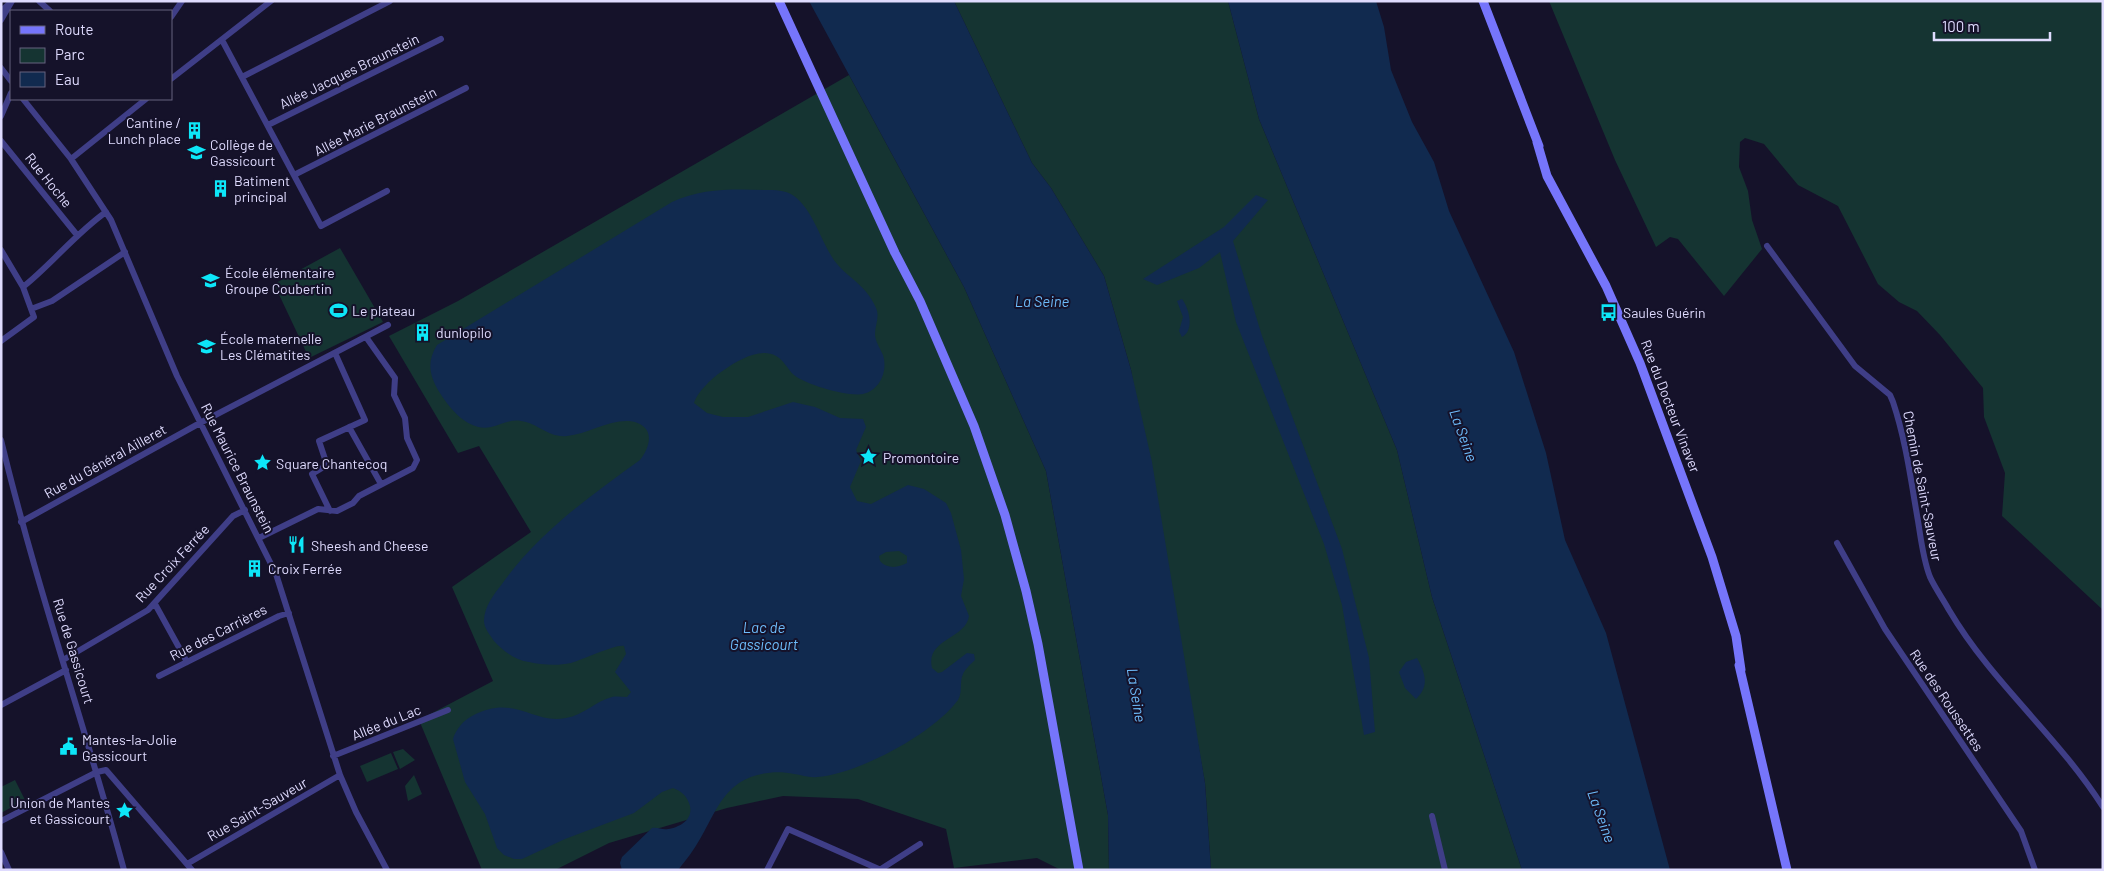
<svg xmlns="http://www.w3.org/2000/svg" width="2104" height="871" font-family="Barlow,sans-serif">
  <rect width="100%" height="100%" fill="#15122a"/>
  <path fill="#153432" d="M954 1H1228L1259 119 1397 450 1432 597 1522 870H1211L1205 783 1131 370 1104 276 1051 188 1032 163Z
    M1549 1H2103V610L2002 516 2005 473 1984 417 1983 388 1940 335 1917 311 1899 302 1878 284 1838 206 1798 185 1764 144 1745 138 1740 142 1739 167 1748 191 1752 220 1762 249 1724 296 1678 239 1670 237 1656 247 1615 160Z
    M849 75 964 287 1046 471 1108 815 1109 870H1061L1037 858 954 868 946 829 858 799 783 796 727 808 609 843 555 870H482L419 720 493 681 452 587 531 532 479 446 458 453 389 336 458 301Z
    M340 248 383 322 309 358 274 284Z
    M403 749 415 760 400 769 393 752Z
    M391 753 398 769 367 782 360 766Z
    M414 775 422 794 408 801 405 786Z
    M15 780 25 800 1 813V787Z"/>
  <path fill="#112a4f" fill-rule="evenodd" d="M809 1H954L1032 163 1051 188 1104 276 1131 370 1152 462 1205 783 1211 870H1109L1108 815 1046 471 964 287Z
    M1228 1H1376L1384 27 1391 70 1412 122 1434 162 1449 211 1514 352 1546 453 1565 540 1606 633 1670 870H1522L1432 597 1397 450 1259 119Z
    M765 190C775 190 786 190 794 196 812 209 820 238 832 257 843 276 866 283 876 308 880 317 875 325 875 334 875 341 880 348 883 355 888 371 880 390 863 394 849 397 806 385 794 375 788 370 784 360 776 356 760 347 737 361 724 370 714 376 697 392 694 403L707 413 723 417H748L793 402 815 407 840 418 863 419 866 427 856 450 861 461 850 487 857 501 871 504 908 485 924 489 946 503 951 513 961 550 964 579 961 596 969 616C966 639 925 639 932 668L938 673 942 672 967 653 974 654 975 660C971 664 965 669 963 674 959 683 963 691 958 700 933 734 858 774 817 777 809 778 802 775 794 774 776 770 754 773 739 783 719 797 712 819 700 839 694 850 686 860 678 870H622L620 863 622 857 652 828C658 827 662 830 668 829 681 827 695 818 689 803 686 795 681 791 673 788L662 792 634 813 565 839 522 859H514L504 855 497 848 485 814 465 782 453 739C456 729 463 721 472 716 515 693 532 725 566 718 584 715 596 701 612 697 617 696 622 697 627 697L631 692 615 672 626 654 624 646C616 644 582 660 571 663 558 666 542 665 529 662 515 660 503 651 494 641 490 635 484 628 484 621 484 607 494 594 502 584 539 532 589 497 640 460 652 445 655 424 629 421 608 420 587 434 567 436 548 438 538 423 521 421 510 419 501 425 491 427 468 432 449 408 438 390 429 374 427 361 437 345L672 202C702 188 733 189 765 190ZM899 551 907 556V563C898 568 887 569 880 561L879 556 886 552Z
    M1256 195 1268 200 1233 241 1262 336 1342 549 1369 658 1375 732 1364 735 1342 605 1324 544 1236 322 1220 252 1199 268 1157 285 1143 279 1224 227Z
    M1182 299C1189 308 1195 330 1182 337L1179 331 1183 317 1177 301Z
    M1417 658C1425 673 1430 686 1416 699L1405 688 1399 672 1406 662Z"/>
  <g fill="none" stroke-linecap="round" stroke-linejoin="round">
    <path stroke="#3f3e87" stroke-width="6" d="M39 1 50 11
      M1 11 10 3
      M171 17 182 1
      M1 20 12 1
      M222 40 321 226 387 191
      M1 68 11 81
      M242 77 390 1
      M171 79 271 1
      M23 99 71 159 111 220 177 376 276 574 340 775 356 812 387 870
      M1 116 11 93
      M268 125 441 39
      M1 141 77 235
      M71 159 146 99
      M294 175 466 88
      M1767 246 1855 366 1890 395 1893 402C1906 441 1911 481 1918 521 1921 539 1923 559 1930 577 1935 588 1943 599 1949 610 1992 683 2058 736 2103 807
      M1 250 23 287 34 317 1 341
      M23 287C52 264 75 234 106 212
      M31 309 52 301 125 252
      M349 427 381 484
      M1 440C36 585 85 726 124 870
      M330 511 312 474 327 465 319 441 365 420 335 353
      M21 522 200 423 388 325
      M259 538 318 509 337 511 353 503 359 496 413 468 417 460 407 438 405 418 394 395 395 378 366 337
      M1837 543 1885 629 2021 831 2035 870
      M155 604 187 662
      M63 660 148 610 233 516 245 510
      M159 676 279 616 289 613
      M1 705 66 670
      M333 756 448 710
      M1432 816 1445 870
      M1 821 97 772 106 770 192 870
      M1 852 9 870
      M187 864 340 775
      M881 869 920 844
      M767 870 788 829 881 870"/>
    <path stroke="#7675fb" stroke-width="9" d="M779 1 895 253 920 301 974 426 1005 515 1026 591 1038 644 1079 870
      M1483 1 1539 146
      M1537 142 1547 176 1606 286 1640 363 1712 557 1736 636 1741 670
      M1739 665 1787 870"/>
  </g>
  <defs>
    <symbol id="building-bare" viewBox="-9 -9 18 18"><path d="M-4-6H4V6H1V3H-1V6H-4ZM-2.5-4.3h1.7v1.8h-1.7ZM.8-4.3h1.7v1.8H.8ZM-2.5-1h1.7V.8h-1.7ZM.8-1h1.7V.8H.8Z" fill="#0de6f8" stroke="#15122a" stroke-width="2.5" paint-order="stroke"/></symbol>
    <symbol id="school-bare" viewBox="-9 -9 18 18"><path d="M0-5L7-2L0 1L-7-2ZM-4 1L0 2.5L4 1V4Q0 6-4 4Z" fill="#0de6f8" stroke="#15122a" stroke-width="2.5" paint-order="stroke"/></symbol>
    <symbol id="stadium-bare" viewBox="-9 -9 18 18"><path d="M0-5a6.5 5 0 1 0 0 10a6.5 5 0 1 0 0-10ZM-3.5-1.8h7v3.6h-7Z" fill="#0de6f8" stroke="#15122a" stroke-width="2.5" paint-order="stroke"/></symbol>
    <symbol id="bus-bare" viewBox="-9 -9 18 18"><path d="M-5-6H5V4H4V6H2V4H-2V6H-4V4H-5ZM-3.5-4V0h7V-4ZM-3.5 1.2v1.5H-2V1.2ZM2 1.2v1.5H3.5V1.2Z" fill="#0de6f8" stroke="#15122a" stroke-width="2.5" paint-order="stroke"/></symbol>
    <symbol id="sight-bare" viewBox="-9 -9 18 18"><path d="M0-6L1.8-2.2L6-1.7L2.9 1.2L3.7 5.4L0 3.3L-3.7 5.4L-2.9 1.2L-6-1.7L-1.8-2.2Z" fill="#0de6f8" stroke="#15122a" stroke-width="2.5" paint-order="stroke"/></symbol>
    <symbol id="restaurant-bare" viewBox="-9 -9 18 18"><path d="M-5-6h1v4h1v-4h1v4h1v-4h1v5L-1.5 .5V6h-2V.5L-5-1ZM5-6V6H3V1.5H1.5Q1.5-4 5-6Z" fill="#0de6f8" stroke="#15122a" stroke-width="2.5" paint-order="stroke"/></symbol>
    <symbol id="civic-bare" viewBox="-9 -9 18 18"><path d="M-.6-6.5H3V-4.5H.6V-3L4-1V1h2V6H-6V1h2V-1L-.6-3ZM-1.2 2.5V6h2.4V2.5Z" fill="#0de6f8" stroke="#15122a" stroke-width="2.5" paint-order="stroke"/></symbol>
  </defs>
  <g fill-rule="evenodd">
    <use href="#building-bare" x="182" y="118" width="25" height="25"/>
    <use href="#school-bare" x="184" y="140" width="25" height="25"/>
    <use href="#building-bare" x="208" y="176" width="25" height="25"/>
    <use href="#school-bare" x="198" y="268" width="25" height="25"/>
    <use href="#stadium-bare" x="326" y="298" width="25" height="25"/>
    <use href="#bus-bare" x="1596" y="300" width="25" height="25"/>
    <use href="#building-bare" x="410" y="320" width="25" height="25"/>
    <use href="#school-bare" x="194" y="334" width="25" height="25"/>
    <use href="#sight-bare" x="856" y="444" width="25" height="25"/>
    <use href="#sight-bare" x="250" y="450" width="25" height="25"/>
    <use href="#restaurant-bare" x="284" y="532" width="25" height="25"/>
    <use href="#building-bare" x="242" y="556" width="25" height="25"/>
    <use href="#civic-bare" x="56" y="734" width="25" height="25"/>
    <use href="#sight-bare" x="112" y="798" width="25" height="25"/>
  </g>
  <g text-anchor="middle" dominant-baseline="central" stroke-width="4" stroke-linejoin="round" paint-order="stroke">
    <g font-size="14" fill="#dfdbfe" stroke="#15122a">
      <text transform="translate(349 71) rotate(-26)">Allée Jacques Braunstein</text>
      <text transform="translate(375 121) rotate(-27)">Allée Marie Braunstein</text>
      <text transform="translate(49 180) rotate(51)">Rue Hoche</text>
      <text transform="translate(1671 406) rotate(69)">Rue du Docteur Vinaver</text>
      <text transform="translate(105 461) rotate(-29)">Rue du Général Ailleret</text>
      <text transform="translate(238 468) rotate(63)">Rue Maurice Braunstein</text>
      <text transform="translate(1923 486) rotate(79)">Chemin de Saint-Sauveur</text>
      <text transform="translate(172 563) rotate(-47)">Rue Croix Ferrée</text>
      <text transform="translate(218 632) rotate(-27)">Rue des Carrières</text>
      <text transform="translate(74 651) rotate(73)">Rue de Gassicourt</text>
      <text transform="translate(1947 700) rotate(56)">Rue des Roussettes</text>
      <text transform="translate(386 722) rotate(-22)">Allée du Lac</text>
      <text transform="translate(257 809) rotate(-30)">Rue Saint-Sauveur</text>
    </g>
    <g font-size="14" fill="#dfdbfe" stroke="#15122a" text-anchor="start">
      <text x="181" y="122" text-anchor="end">Cantine /<tspan x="181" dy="16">Lunch place</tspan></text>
      <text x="210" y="144">Collège de<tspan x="210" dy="16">Gassicourt</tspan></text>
      <text x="234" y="180">Batiment<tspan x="234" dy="16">principal</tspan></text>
      <text x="225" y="272">École élémentaire<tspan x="225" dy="16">Groupe Coubertin</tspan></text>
      <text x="352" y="310">Le plateau</text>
      <text x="1623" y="312">Saules Guérin</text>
      <text x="436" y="332">dunlopilo</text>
      <text x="220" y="338">École maternelle<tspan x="220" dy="16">Les Clématites</tspan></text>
      <text x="883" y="457">Promontoire</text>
      <text x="276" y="463">Square Chantecoq</text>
      <text x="311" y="545">Sheesh and Cheese</text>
      <text x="268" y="568">Croix Ferrée</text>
      <text x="82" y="739">Mantes-la-Jolie<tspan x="82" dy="16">Gassicourt</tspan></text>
      <text x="110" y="802" text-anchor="end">Union de Mantes<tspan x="110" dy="16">et Gassicourt</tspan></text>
    </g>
    <g font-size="15" font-style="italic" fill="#6dbcfb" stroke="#15122a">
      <text x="1042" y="301">La Seine</text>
      <text transform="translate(1464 435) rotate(70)">La Seine</text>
      <text x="764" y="627">Lac de<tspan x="764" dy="17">Gassicourt</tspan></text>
      <text transform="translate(1137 695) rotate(81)">La Seine</text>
      <text transform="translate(1602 816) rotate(70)">La Seine</text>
    </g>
  </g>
  <rect width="2104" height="871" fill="none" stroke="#dfdbfe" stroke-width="5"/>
  <rect x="10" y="10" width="162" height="90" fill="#15122a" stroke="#66627f"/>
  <rect x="20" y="26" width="25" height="8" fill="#7675fb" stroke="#66627f"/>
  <text x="55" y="35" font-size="15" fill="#dfdbfe">Route</text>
  <rect x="20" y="48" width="25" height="15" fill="#153432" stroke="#66627f"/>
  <text x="55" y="60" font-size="15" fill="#dfdbfe">Parc</text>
  <rect x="20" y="72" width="25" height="15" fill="#112a4f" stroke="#66627f"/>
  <text x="55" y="85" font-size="15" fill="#dfdbfe">Eau</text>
  <path d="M1934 32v8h116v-8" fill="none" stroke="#dfdbfe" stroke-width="2.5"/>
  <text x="1942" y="32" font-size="15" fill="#dfdbfe" stroke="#15122a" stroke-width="4" paint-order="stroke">100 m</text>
</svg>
